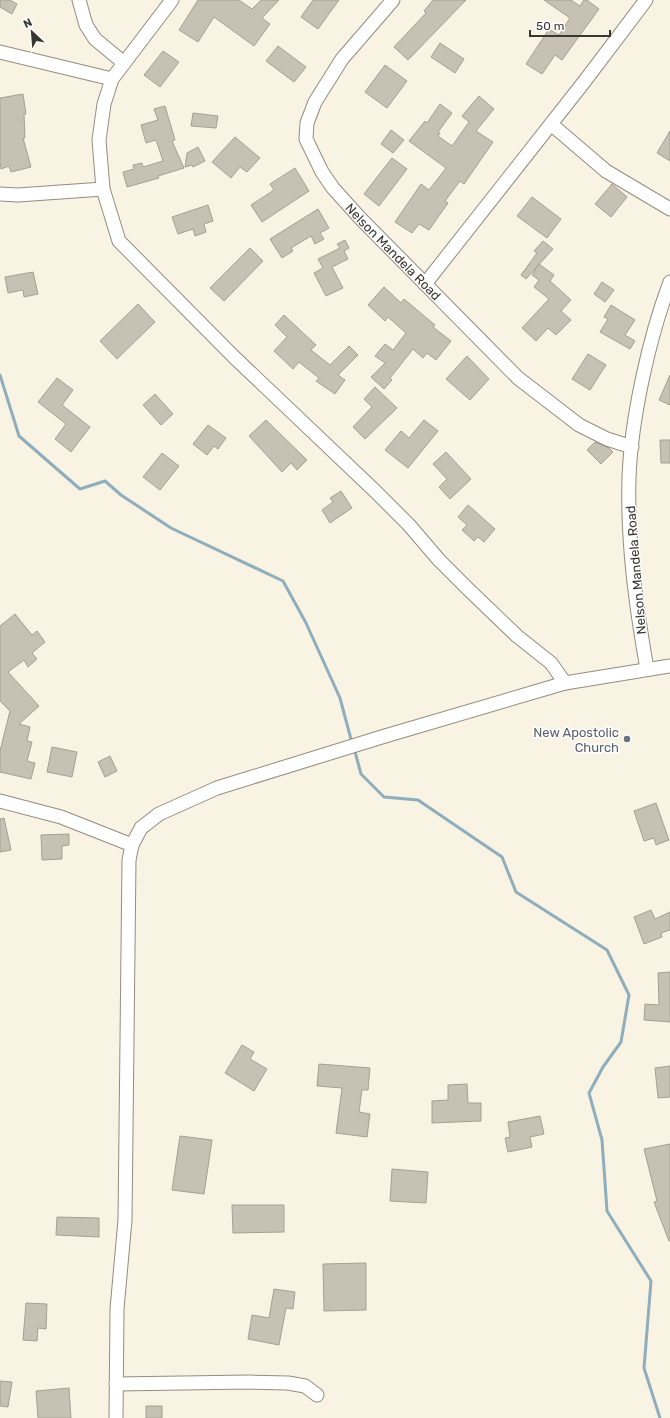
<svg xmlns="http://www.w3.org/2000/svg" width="670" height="1418" font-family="Rubik,sans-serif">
  <rect width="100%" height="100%" fill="#f8f3e3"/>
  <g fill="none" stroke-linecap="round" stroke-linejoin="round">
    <path stroke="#90adbc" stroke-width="3" d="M0 375 19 436 80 489 105 481 121 495 171 528 283 581 306 623 340 698 352 743
      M354 748 361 774 384 797 418 800 502 857 516 892 607 950 629 995 621 1042 603 1067 589 1093 602 1140 607 1211 651 1281 644 1368 660 1418"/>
  </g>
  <path fill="#c6c1b2" stroke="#a6a092" d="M0 0H10L17 4 12 14 0 7Z
    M198 0H239L252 9 261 0H279L262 18 270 24 254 46 214 17 198 42 179 30Z
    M313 0H339L318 29 301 17Z
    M433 0H466L408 60 394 47 426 13 424 11Z
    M544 0H571L580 6 584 0H587L599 9 562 60 555 55 542 74 526 64 549 29 559 35 570 18Z
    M440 43 464 59 455 73 431 57Z
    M278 46 306 67 294 82 266 61Z
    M163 51 179 62 160 87 144 75Z
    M385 65 407 81 387 108 365 92Z
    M23 94 26 114H24L25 138H23L31 167 11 172 9 166 1 169 0 163V98Z
    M479 96 494 109 476 131 493 142 464 184 460 181 445 201 448 203 429 230 419 224 412 233 395 222 421 184 429 190 446 168 409 141 425 121 427 123 440 104 452 113 438 132 440 133 438 136 452 146 469 122 462 116Z
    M165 106 175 140 172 141 184 168 158 176 159 178 127 187 123 172 134 169 133 165 142 163 143 167 163 161 156 140 146 143 141 125 158 120 154 109Z
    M193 113 218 116 216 128 191 126Z
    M391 130 404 140 393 153 381 144Z
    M670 131V161L657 153Z
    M235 137 260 158 247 172 240 167 231 178 212 162Z
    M198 147 205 161 193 167 192 165 185 167 187 153Z
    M392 158 407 169 379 206 364 194Z
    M295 168 309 191 262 222 251 205 274 190 270 184Z
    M612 184 627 197 611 217 595 204Z
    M532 197 561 219 547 238 517 216Z
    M208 205 213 221 204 224 206 232 195 236 193 229 178 234 172 217Z
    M318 209 329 228 320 233 324 239 315 244 311 236 291 248 293 251 282 258 270 239Z
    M345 240 349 248 344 251 348 259 332 267 343 288 326 296 314 273 323 268 318 259 340 248 337 244Z
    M543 241 553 249 526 279 521 275 537 253 534 251Z
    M250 248 263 261 224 301 210 288Z
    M539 264 554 275 550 281 571 300 561 311 571 320 556 335 548 328 536 341 522 328 549 299 534 287 539 280 532 275Z
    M33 272 38 294 24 297 23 290 8 293 5 277Z
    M602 282 614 290 605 302 594 294Z
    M384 287 401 303 404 299 435 325 433 327 451 341 436 360 427 353 423 358 413 349 390 378 392 380 384 389 371 377 385 363 375 356 385 344 393 350 406 333 388 317 385 321 368 305Z
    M138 304 155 322 117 359 100 341Z
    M611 305 635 320 625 335 635 341 630 349 600 332 608 319 604 317Z
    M284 315 316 345 311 350 330 365 349 346 358 355 338 375 345 380 335 394 316 381 319 378 299 362 293 369 274 351 287 337 275 325Z
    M588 354 606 365 590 390 572 379Z
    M467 356 489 379 470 400 446 379Z
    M670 375V405L659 400Z
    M57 378 73 390 62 405 90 427 71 452 55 439 66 424 38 402Z
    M375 387 397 408 365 439 353 427 372 407 364 399Z
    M155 394 173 414 161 425 143 405Z
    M266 420 307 460 297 470 291 463 282 472 249 436Z
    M424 420 438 431 408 468 385 450 401 431 409 438Z
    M208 425 226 438 218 449 214 446 207 455 193 444Z
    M660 440H670V463H661Z
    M595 442 609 448 613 452 601 464 587 450Z
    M446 452 471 479 450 499 439 487 447 479 433 464Z
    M162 453 179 466 160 490 143 477Z
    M341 491 352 508 330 523 322 510 333 502 330 498Z
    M468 505 495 529 484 542 478 537 474 541 462 530 467 525 458 517Z
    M15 614 32 635 37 631 45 642 32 653 37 659 28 667 24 660 8 672 39 706 19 724 30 727 27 741 32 742 27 761 35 763 31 779 0 772V751L10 711 0 701V626Z
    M52 747 77 752 72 777 47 772Z
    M110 756 117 771 105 777 98 762Z
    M656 803 669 840 656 845 654 838 644 841 634 811Z
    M4 818 11 850 0 852V819Z
    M69 834V845L62 846V859L42 860 41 835Z
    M651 910 655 919 670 912V930L661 933 662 937 644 944 634 917Z
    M670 972V1022L644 1020 645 1004 659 1005 658 973Z
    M242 1045 254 1052 250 1059 267 1069 254 1091 225 1073Z
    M319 1064 370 1068 368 1090H362L359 1112 370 1114 367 1137 336 1133 342 1088 317 1086Z
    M670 1066V1097L658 1098 655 1068Z
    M467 1084 468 1103H481V1121L432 1123V1101L448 1100V1085Z
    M540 1116 544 1134 530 1137 532 1147 508 1152 505 1138 510 1137 508 1122Z
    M180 1136 212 1140 204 1194 172 1190Z
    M670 1144V1241H669L654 1202 657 1201 644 1149Z
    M392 1169 428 1172 426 1203 390 1201Z
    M232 1205H284V1232L233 1233Z
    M57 1217 99 1218V1237L56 1235Z
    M366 1263V1310L324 1311 323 1264Z
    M274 1289 295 1292 293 1309 286 1308 279 1345 248 1339 252 1315 269 1318Z
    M26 1303 47 1304 46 1329 38 1328 37 1341 23 1340Z
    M0 1381 12 1382 8 1407 0 1406Z
    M69 1388 71 1418H38L36 1391Z
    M146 1406H162V1418H146Z"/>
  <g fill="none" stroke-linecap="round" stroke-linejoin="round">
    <defs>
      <g id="minor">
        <path d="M79 0 86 25 95 39 124 63"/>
        <path d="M172 0 112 79 104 104 99 140 103 189 119 241 234 357 375 491 409 525 439 560 468 589 517 636 551 663 565 683"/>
        <path id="s1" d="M393 0 342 59 315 102 307 123 306 139 322 172 333 188 360 218 518 378 579 425 607 439 632 447"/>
        <path d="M0 52 112 79"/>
        <path d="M551 124 606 171 670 209"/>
        <path d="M0 194 18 195 103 189"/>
        <path d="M425 284 584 82 646 0"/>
        <path d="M647 669C636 607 627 542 629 478 631 419 649 338 670 282"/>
        <path d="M0 801 61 817 132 845"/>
        <path d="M116 1384 249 1382 288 1383 305 1386 317 1395"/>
        <path d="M116 1418 117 1309 125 1220 129 860 132 845 141 828 159 814 217 788 385 736 565 683 670 666"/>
      </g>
    </defs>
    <use href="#minor" stroke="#928d7f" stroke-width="15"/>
    <use href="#minor" stroke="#fff" stroke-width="13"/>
  </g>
  <circle fill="#6b7280" stroke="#fff" stroke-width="1.5" cx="627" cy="739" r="4"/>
  <g text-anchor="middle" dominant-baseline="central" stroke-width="3" stroke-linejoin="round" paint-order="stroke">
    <g font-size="13" fill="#393731" stroke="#fff">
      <text stroke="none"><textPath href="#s1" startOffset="311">Nelson Mandela Road</textPath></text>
      <text transform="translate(636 570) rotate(-95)">Nelson Mandela Road</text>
    </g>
    <g font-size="13" fill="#5b616d" stroke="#fff" text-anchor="end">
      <text x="619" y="732">New Apostolic<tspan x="619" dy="15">Church</tspan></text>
    </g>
  </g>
  <g transform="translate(32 32) rotate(334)" stroke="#ffffff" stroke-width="3" paint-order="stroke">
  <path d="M0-3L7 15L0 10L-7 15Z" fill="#393731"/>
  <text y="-6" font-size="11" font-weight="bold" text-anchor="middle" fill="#393731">N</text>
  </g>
  <path d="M530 30v6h80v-6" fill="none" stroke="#393731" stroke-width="2"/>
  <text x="536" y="30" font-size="12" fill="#393731" stroke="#ffffff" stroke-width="3" paint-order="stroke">50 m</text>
</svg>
